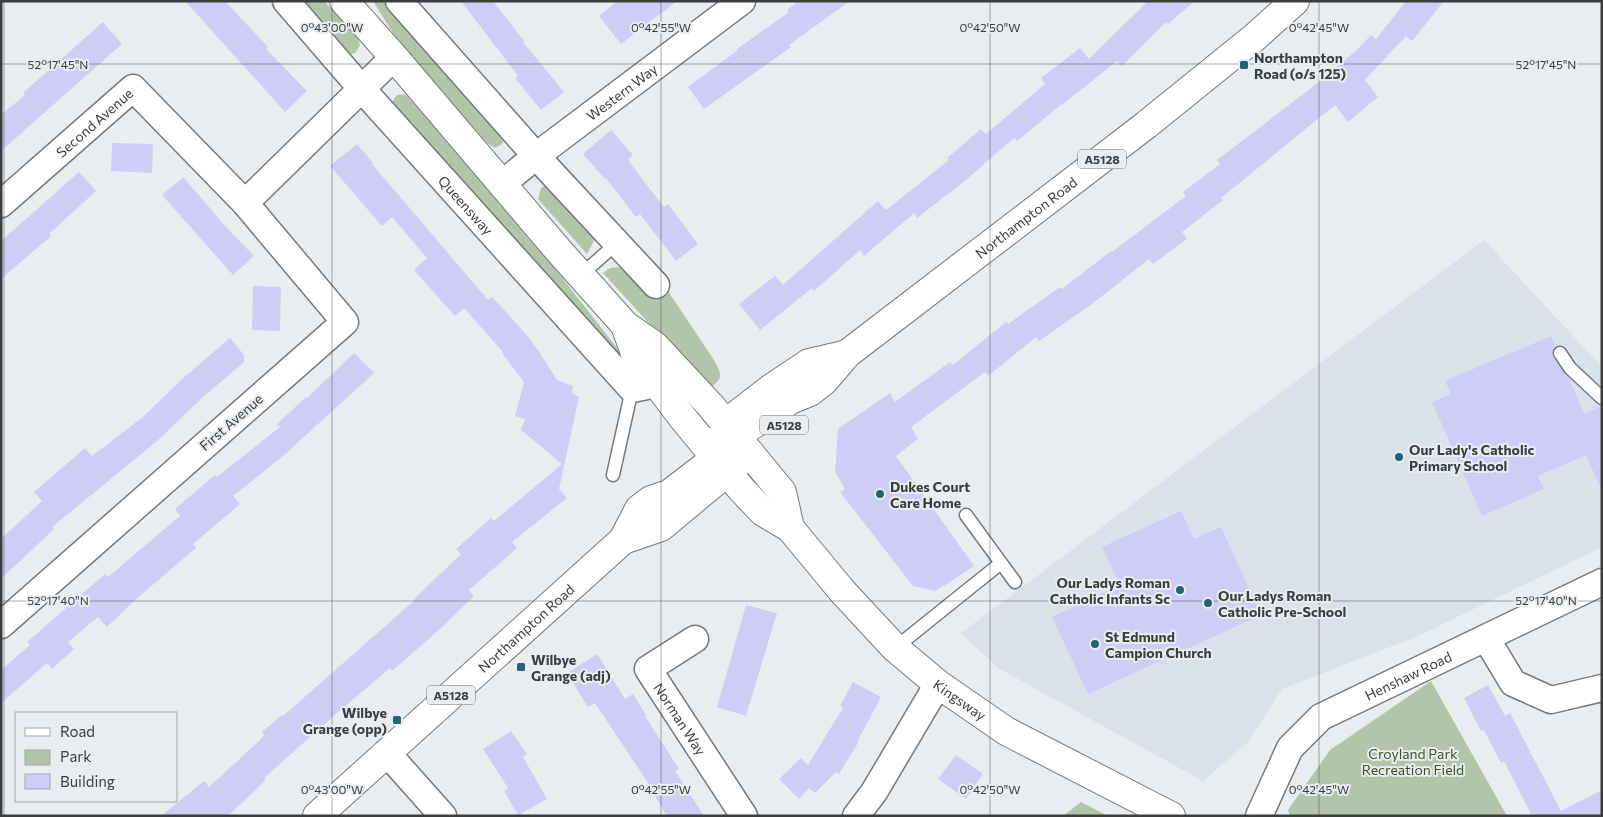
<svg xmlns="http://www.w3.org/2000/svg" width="1603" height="817" font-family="Commissioner,sans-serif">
  <rect width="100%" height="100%" fill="#e9edf0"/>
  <path fill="#d9e2eb" d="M1484 240 1602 367V547L1416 637 1282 689 1248 742 1203 781 998 668 961 633Z"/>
  <path fill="#b1c6a8" d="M296 1H324L357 36 360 45 355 53 346 55Z
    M373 1H388L505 139 502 144 495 148 487 143 399 43Z
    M405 94 492 188 635 371 625 370 395 111 392 102 397 95Z
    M546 185 593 233 594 241 587 254 538 199 541 188Z
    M620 267 628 268 662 282 714 360C722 375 724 378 709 389L603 273 610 268Z
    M1431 681 1507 816H1290L1288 810 1330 750Z
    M1081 802 1108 816H1063Z"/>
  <path fill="#cecdf6" d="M185 1H225L268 47 266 49 307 91 285 112Z
    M461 1H493L524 41 523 42 564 92 541 110 515 78 518 76Z
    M617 1H677L621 44 599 16Z
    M799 1H850L789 45 791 47 704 109 688 87 738 50 737 49 789 12 787 10Z
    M1148 1H1195L1168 24 1166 22 1122 66 1117 61 1062 105V104L1017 141 1014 138 966 180 917 218 914 213 864 256 860 250 814 291 812 288 760 330 739 304 775 276 783 285 878 201 886 210 949 160 947 158 981 129 986 134 1045 84 1041 78 1080 48 1089 59Z
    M1406 1H1444L1412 41 1406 36 1365 80 1378 97 1348 122 1335 105 1221 198 1223 200 1182 232 1187 239 1153 264 1149 259 1092 304 1039 341 1036 337 988 376 985 372 911 427 918 439 896 456 974 566 936 591 913 586 840 492 845 489 835 472 838 429 890 393 895 402 950 362 953 365 1006 322 1008 324 1060 287 1062 289 1111 251 1112 252 1186 196 1183 192 1220 164 1217 160 1306 92 1357 50 1371 35 1376 39Z
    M103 22 122 44 1 151V115L25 95 23 93Z
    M611 130 633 155 628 160 646 184 664 207 668 204 698 244 676 261 640 214 636 217 606 178 605 179 583 154Z
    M112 143 153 144 152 173 111 171Z
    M357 144 373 163 372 164 488 300 492 297 526 334 540 353 557 380 573 386 572 393 579 397 559 489 567 498 512 542 517 548 469 590 474 596 440 629 392 671 390 668 337 713 264 778 266 780 228 816H161L204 781 209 787 259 741 264 735 262 732 282 715 283 716 415 600 414 599 461 554 456 549 491 518 494 521 562 464 521 430 525 419 515 416 524 382 502 353 503 352 464 308 455 316 414 270 427 258 392 217 382 226 330 166Z
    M79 172 96 191 49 234 51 236 1 279V241Z
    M183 177 226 227 254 256 233 275 162 195Z
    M253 286 281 287 280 331 252 330Z
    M1551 336 1555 347 1553 350V357L1569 378 1584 414 1602 406V491L1586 455 1538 476 1544 489 1482 516 1432 402 1451 394 1445 381Z
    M230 338 244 355V362L203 397 156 442 52 527 54 529 1 579V539L42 501 34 492 85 448 92 456 118 436 143 417 181 380Z
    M354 353 374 373 282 457 233 496 240 504 193 544 196 548 135 600 107 627 98 617 68 642 74 649 52 669 47 663 1 703V670L30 645 27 642 105 574 108 577 180 516 175 509 215 475 217 477 280 427 277 424 306 397 307 398Z
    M1181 511 1194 539 1221 527 1261 615 1088 694 1052 617 1120 585 1102 547Z
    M746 605 777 613 746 716 717 707Z
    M597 654 625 699 633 694 646 715 645 716 679 769 675 771 704 816H667L653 793 654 792 595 703 588 707 567 673Z
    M853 682 881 697 857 742 858 743 839 774 836 772 815 793 809 788 799 799 779 779 801 758 808 765 843 708 840 706Z
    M1488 685 1505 716 1510 713 1561 811 1602 790V816H1532L1504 761 1501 763 1484 730 1481 731 1464 698Z
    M511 731 527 754 523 757 547 799 518 815 504 791 508 788 483 749Z
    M956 755 983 774 966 799 938 779Z"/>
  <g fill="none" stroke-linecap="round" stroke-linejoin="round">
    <defs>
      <path id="service" d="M581 275 617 243
        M1560 353 1570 368 1602 398
        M613 475 632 389
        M966 515 1015 582
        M895 648 1001 563"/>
      <g id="minor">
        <path id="s1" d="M286 1 361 88 632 389 657 384"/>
        <path d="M399 1 536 156 656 285"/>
        <path id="s2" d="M502 184 536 156 742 1"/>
        <path d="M245 203 394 57"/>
        <path id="s3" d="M1 204 133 88 245 203 345 322 1 625"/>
        <path d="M1486 638 1513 683 1551 700 1602 688"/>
        <path id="s4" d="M695 639 648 669 744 816"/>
        <path d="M387 753 443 816"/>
        <path d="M856 816 874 792 938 684"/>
        <path id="s5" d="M1259 816 1290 748 1321 717 1602 582"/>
      </g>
      <g id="tertiary">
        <path d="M344 1 394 57 559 251 625 325 655 346 710 405 782 492 790 528"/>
        <path id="s6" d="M625 325 636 356 682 417 742 490 763 512 790 528 843 592 895 648 938 684 1006 731 1171 816"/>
      </g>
      <g id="primary">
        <path d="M726 423 770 389 809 363 847 354"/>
        <path id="s7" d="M703 442H721L736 436 790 400 810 392 824 381 847 354 1146 125 1255 37 1295 1"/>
        <path d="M623 540 661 527 745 457"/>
        <path id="s8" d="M317 816 623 540 639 509 651 500 669 494 716 458 730 454 750 453"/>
      </g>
    </defs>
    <use href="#service" stroke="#76797c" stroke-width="15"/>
    <use href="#minor" stroke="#76797c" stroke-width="29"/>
    <use href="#tertiary" stroke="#76797c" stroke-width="30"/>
    <use href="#primary" stroke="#76797c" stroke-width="30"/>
    <use href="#service" stroke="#fff" stroke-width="12"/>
    <use href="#minor" stroke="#fff" stroke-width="26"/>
    <use href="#tertiary" stroke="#fff" stroke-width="28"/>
    <use href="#primary" stroke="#fff" stroke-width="28"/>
  </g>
  <path fill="none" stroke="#3c3d3e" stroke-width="1" stroke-opacity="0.45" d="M4 1V816M332 1V816M661 1V816M990 1V816M1319 1V816M1 64H1602M1 601H1602"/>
  <g fill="#216477" stroke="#e9edf0" stroke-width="2">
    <rect x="1239" y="60" width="10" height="10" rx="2.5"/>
    <circle cx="1399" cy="457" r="5"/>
    <circle cx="880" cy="494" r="5"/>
    <circle cx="1180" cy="590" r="5"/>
    <circle cx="1208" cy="603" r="5"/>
    <circle cx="1095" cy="644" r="5"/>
    <rect x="516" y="662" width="10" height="10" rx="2.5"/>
    <rect x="392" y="715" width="10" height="10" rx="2.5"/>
  </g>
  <g text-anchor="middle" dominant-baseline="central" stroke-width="4" stroke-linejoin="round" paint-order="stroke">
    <g fill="#e9edf0" stroke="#707273" stroke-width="1">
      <rect x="1078" y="149.5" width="48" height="19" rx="4"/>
      <rect x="760" y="415.5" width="48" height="19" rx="4"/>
      <rect x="427" y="685.5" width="48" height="19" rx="4"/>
    </g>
    <g font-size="12" font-weight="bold" fill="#3c3d3e">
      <text x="1102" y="159">A5128</text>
      <text x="784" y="425">A5128</text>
      <text x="451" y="695">A5128</text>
    </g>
    <g font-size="14" font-weight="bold" fill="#3c3d3e" stroke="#e9edf0" text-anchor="start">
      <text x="1254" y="57">Northampton<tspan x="1254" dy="16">Road (o/s 125)</tspan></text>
      <text x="1409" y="449">Our Lady's Catholic<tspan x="1409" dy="16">Primary School</tspan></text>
      <text x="890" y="486">Dukes Court<tspan x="890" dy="16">Care Home</tspan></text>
      <text x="1170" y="582" text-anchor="end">Our Ladys Roman<tspan x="1170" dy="16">Catholic Infants Sc</tspan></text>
      <text x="1218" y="595">Our Ladys Roman<tspan x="1218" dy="16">Catholic Pre-School</tspan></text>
      <text x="1105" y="636">St Edmund<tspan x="1105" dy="16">Campion Church</tspan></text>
      <text x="531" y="659">Wilbye<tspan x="531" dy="16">Grange (adj)</tspan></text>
      <text x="387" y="712" text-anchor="end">Wilbye<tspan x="387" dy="16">Grange (opp)</tspan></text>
    </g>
    <g font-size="14" fill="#3c3d3e" stroke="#e9edf0">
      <text stroke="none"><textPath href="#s2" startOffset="151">Western Way</textPath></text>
      <text stroke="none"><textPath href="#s3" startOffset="124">Second Avenue</textPath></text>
      <text stroke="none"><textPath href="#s1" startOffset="272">Queensway</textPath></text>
      <text stroke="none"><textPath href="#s7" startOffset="399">Northampton Road</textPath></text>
      <text transform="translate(231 422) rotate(-41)">First Avenue</text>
      <text stroke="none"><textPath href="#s8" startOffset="281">Northampton Road</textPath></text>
      <text stroke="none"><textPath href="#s5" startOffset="215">Henshaw Road</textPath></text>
      <text stroke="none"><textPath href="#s6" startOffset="508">Kingsway</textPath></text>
      <text stroke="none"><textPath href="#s4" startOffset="115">Norman Way</textPath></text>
    </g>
    <g font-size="14" fill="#345623" stroke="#e9edf0">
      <text x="1413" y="753">Croyland Park<tspan x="1413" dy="16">Recreation Field</tspan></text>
    </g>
  </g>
  <g font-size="12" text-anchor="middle" fill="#3c3d3e" stroke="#e9edf0" stroke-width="4" stroke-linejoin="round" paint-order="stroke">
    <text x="332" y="32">0°43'00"W</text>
    <text x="661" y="32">0°42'55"W</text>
    <text x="990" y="32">0°42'50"W</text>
    <text x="1319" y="32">0°42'45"W</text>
    <text x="58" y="69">52°17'45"N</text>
    <text x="1546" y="69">52°17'45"N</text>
    <text x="58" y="605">52°17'40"N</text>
    <text x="1546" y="605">52°17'40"N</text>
    <text x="332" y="794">0°43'00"W</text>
    <text x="661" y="794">0°42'55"W</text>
    <text x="990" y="794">0°42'50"W</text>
    <text x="1319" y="794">0°42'45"W</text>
  </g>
  <rect width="1603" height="817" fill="none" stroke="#3c3d3e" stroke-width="5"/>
  <rect x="15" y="712" width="162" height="90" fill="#e9edf0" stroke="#a4a7a9"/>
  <rect x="25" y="728" width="25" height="8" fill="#ffffff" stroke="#a4a7a9"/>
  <text x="60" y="737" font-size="15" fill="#3c3d3e">Road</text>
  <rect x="25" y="750" width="25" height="15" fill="#b1c6a8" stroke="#a4a7a9"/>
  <text x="60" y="762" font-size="15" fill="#3c3d3e">Park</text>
  <rect x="25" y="774" width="25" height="15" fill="#cecdf6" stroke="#a4a7a9"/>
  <text x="60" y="787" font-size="15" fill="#3c3d3e">Building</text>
</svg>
